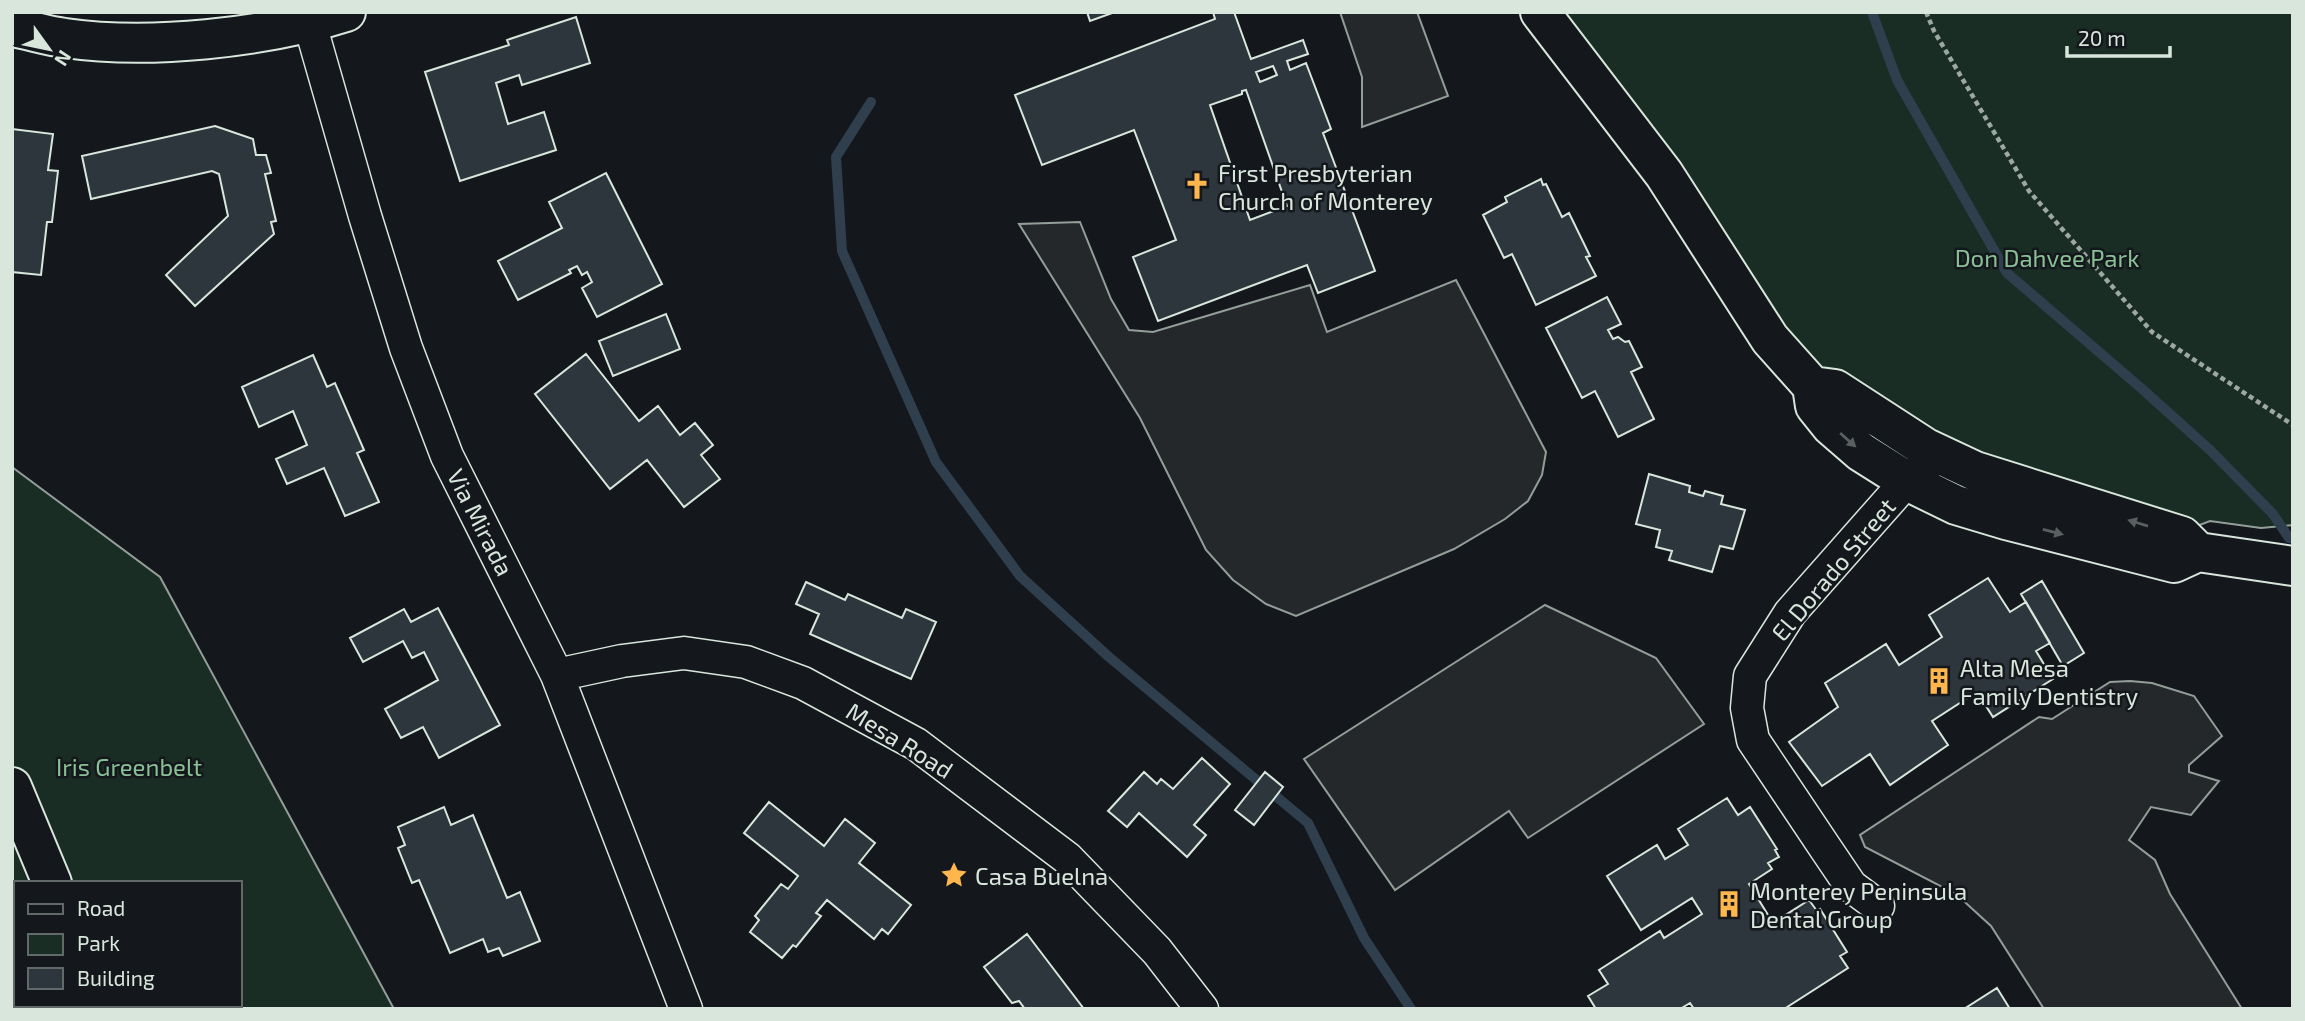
<svg xmlns="http://www.w3.org/2000/svg" width="2305" height="1021" font-family="'Exo 2',sans-serif">
  <rect width="100%" height="100%" fill="#14181c"/>
  <path fill="#1a2d24" stroke="#939e99" stroke-width="2" fill-rule="evenodd" d="M1540 12H2293V525L2261 528 2210 521 2157 541 2010 507 1914 468 1833 404Z
    M12 467 160 577 394 1009H12ZM16 883H240V1005H16Z"/>
  <path fill="#24282b" stroke="#939e99" stroke-width="2" d="M1340 12H1417L1448 96 1362 127V77Z
    M1080 222 1111 299 1129 330 1153 332 1310 285 1327 332 1456 280 1546 452 1542 475 1528 501 1505 519 1454 549 1296 616 1266 604 1233 580 1206 550 1140 418 1019 224Z
    M1545 605 1656 658 1704 724 1528 838 1509 811 1395 890 1304 759Z
    M2130 681 2152 683 2194 696 2222 736 2189 765V772L2219 781 2191 815 2151 807 2129 840 2155 860 2170 894 2242 1009H2044L1991 926 1956 894 1865 847 1860 835 2039 717 2052 719 2110 682Z"/>
  <g fill="none" stroke-linecap="round" stroke-linejoin="round">
    <path stroke="#2f3f4d" stroke-width="10" d="M1872 12 1897 80 2007 273 2141 388 2210 450 2273 514 2289 538
      M871 102 836 157 842 251 936 462 1020 576 1109 657 1308 823 1364 938 1411 1009
      M12 983 16 990
      M23 1005 25 1009"/>
  </g>
  <path fill="#2c363c" stroke="#d8e6dc" stroke-width="2" fill-rule="evenodd" d="M1087 12H1115L1090 21Z
    M1213 12H1234L1251 59 1303 40 1308 54 1287 61 1290 70 1306 63 1331 129 1323 133 1375 271 1318 293 1307 265 1158 321 1133 257 1176 240 1134 130 1042 165 1015 95 1215 19ZM1273 66 1277 75 1260 82 1256 72ZM1246 90 1287 206 1250 220 1210 105 1242 94V91Z
    M576 17 590 63 522 85 519 75 496 83 508 124 544 112 556 150 460 181 425 72 509 45 507 40Z
    M215 126 253 139 256 155H266L271 173 265 174 276 221 271 222 274 234 195 306 166 275 228 216 219 174 212 171 91 199 82 156Z
    M12 129 53 134 48 170 58 171 52 222H47L41 275 12 272Z
    M606 173 662 284 597 317 582 288 592 282 587 272 582 275 577 266 569 270 571 273 518 300 498 261 562 228 549 202Z
    M1541 179 1543 185 1546 184 1562 217 1569 213 1590 256 1586 257 1596 276 1536 305 1512 254 1504 258 1483 215 1507 202 1505 197Z
    M1607 297 1621 324 1608 330 1613 339 1618 337 1625 342 1629 341 1642 367 1631 372 1654 419 1618 437 1595 391 1582 398 1546 328Z
    M666 314 680 349 613 376 599 341Z
    M586 354 639 421 658 406 680 435 695 423 713 445 701 455 720 479 684 507 647 460 610 489 535 394Z
    M313 355 327 387 335 383 364 450 357 453 379 502 345 516 324 468 287 484 276 459 307 445 293 411 259 427 242 387Z
    M1649 474 1690 486 1689 492 1703 496 1705 491 1723 496 1721 504 1745 510 1733 549 1720 546 1712 572 1669 560 1672 551 1656 547 1660 530 1636 524Z
    M1988 578 2010 612 2026 602 2050 643 2036 651 2053 679 1993 717 1977 692 1932 721 1948 745 1890 785 1870 754 1822 786 1789 742 1838 707 1825 683 1886 644 1899 665 1942 637 1929 615Z
    M2042 581 2084 653 2063 666 2021 594Z
    M806 582 845 600 848 594 902 618 906 609 936 622 911 679 810 634 819 614 796 604Z
    M438 608 500 725 439 758 423 727 401 738 385 709 438 680 424 652 412 658 403 641 363 662 350 638 404 609 411 622Z
    M1202 758 1230 784 1194 825 1206 835 1187 857 1139 813 1127 827 1108 811 1144 772 1157 784 1161 779 1173 789Z
    M1265 772 1283 787 1254 825 1235 810Z
    M1727 798 1738 815 1750 807 1777 849 1775 850 1779 857 1768 863 1772 869 1749 884 1773 923 1809 900 1817 911 1820 909 1847 952 1840 956 1848 968 1784 1009H1694L1690 1003 1680 1009H1596L1588 996 1608 984 1599 970 1660 931 1664 938 1702 914 1692 898 1641 930 1607 876 1657 845 1665 859 1688 845 1678 829Z
    M769 802 824 846 845 819 875 843 859 863 911 905 888 934 882 929 874 939 827 900 816 913 821 916 796 947 793 945 782 958 750 932 759 920 755 916 781 884 788 889 798 876 744 833Z
    M444 807 451 825 473 815 507 898 520 892 540 941 503 956 499 948 488 952 483 939 450 953 419 880 412 883 398 848 405 845 398 827Z
    M1027 934 1084 1009H1025L1019 1001 1012 1003 984 967Z
    M1997 988 2010 1009H1964Z"/>
  <g fill="none" stroke-linecap="round" stroke-linejoin="round">
    <defs>
      <path id="minor" d="M310 24 365 216 406 348 447 456 557 675 686 1009
        M557 675 622 661 684 653 746 662 803 683 916 744 1067 858 1157 951 1202 1009
        M1878 906 1851 886 1826 849 1753 740 1747 708 1750 676 1790 613 1912 475 1925 468"/>
      <path id="tertiary" d="M1540 12 1664 174 1770 339 1812 386 1815 406 1831 426 1861 452 1907 481 1956 505 2006 520 2174 563 2198 552 2293 566
        M12 27C30 30 47 36 65 38 149 50 265 38 346 12
        M1812 386 1835 389 1926 448 1975 471 2182 536 2198 552
        M12 787 52 883
        M104 1005 106 1009"/>
    </defs>
    <use href="#minor" stroke="#d8e6dc" stroke-width="35"/>
    <use href="#tertiary" stroke="#d8e6dc" stroke-width="42"/>
    <path stroke="#9da8a2" stroke-width="4.5" stroke-dasharray="5 3.5" stroke-linecap="butt" d="M1926 12 1934 31 2029 191 2152 332 2293 425"/>
    <use href="#minor" stroke="#14181c" stroke-width="32"/>
    <use href="#tertiary" stroke="#14181c" stroke-width="38"/>
  </g>
  <defs><path id="oneway-solid" d="M-6-.8H1V-3.2L6.5 0L1 3.2V.8H-6Z" transform="scale(1.75)"/></defs>
  <g fill="#59605f">
    <use href="#oneway-solid" transform="translate(1848 440) rotate(42)"/>
    <use href="#oneway-solid" transform="translate(2138 523) rotate(-163)"/>
    <use href="#oneway-solid" transform="translate(2053 532) rotate(14)"/>
  </g>
  <defs>
    <symbol id="church-bare" viewBox="-9 -9 18 18"><path d="M-1.2-6h2.4v3.5h3.3v2.4h-3.3V6h-2.4V-.1h-3.3v-2.4h3.3Z" fill="#ffb74d" stroke="#14181c" stroke-width="2.5" paint-order="stroke"/></symbol>
    <symbol id="building-bare" viewBox="-9 -9 18 18"><path d="M-4-6H4V6H1V3H-1V6H-4ZM-2.5-4.3h1.7v1.8h-1.7ZM.8-4.3h1.7v1.8H.8ZM-2.5-1h1.7V.8h-1.7ZM.8-1h1.7V.8H.8Z" fill="#ffb74d" stroke="#14181c" stroke-width="2.5" paint-order="stroke"/></symbol>
    <symbol id="sight-bare" viewBox="-9 -9 18 18"><path d="M0-6L1.8-2.2L6-1.7L2.9 1.2L3.7 5.4L0 3.3L-3.7 5.4L-2.9 1.2L-6-1.7L-1.8-2.2Z" fill="#ffb74d" stroke="#14181c" stroke-width="2.5" paint-order="stroke"/></symbol>
  </defs>
  <g fill-rule="evenodd">
    <use href="#church-bare" x="1178" y="167" width="38" height="38"/>
    <use href="#building-bare" x="1920" y="662" width="38" height="38"/>
    <use href="#sight-bare" x="935" y="856" width="38" height="38"/>
    <use href="#building-bare" x="1710" y="885" width="38" height="38"/>
  </g>
  <g text-anchor="middle" dominant-baseline="central" stroke-width="5" stroke-linejoin="round" paint-order="stroke">
    <g font-size="24" fill="#d8e6dc" stroke="#14181c" text-anchor="start">
      <text x="1218" y="172">First Presbyterian<tspan x="1218" dy="28">Church of Monterey</tspan></text>
      <text x="1960" y="667">Alta Mesa<tspan x="1960" dy="28">Family Dentistry</tspan></text>
      <text x="975" y="875">Casa Buelna</text>
      <text x="1750" y="890">Monterey Peninsula<tspan x="1750" dy="28">Dental Group</tspan></text>
    </g>
    <g font-size="24" fill="#8ac095" stroke="#14181c">
      <text x="2047" y="257">Don Dahvee Park</text>
      <text x="129" y="766">Iris Greenbelt</text>
    </g>
    <g font-size="24" fill="#d8e6dc" stroke="#14181c">
      <text transform="translate(481 522) rotate(63)">Via Mirada</text>
      <text transform="translate(1833 569) rotate(-50)">El Dorado Street</text>
      <text transform="translate(900 740) rotate(32)">Mesa Road</text>
    </g>
  </g>
  <rect width="2305" height="1021" fill="none" stroke="#d8e6dc" stroke-width="28"/>
  <rect x="14" y="881" width="228" height="126" fill="#14181c" stroke="#626a69" stroke-width="2"/>
  <rect x="28" y="904" width="35" height="10" fill="#14181c" stroke="#626a69" stroke-width="2"/>
  <text x="77" y="916" font-size="21" fill="#d8e6dc">Road</text>
  <rect x="28" y="934" width="35" height="21" fill="#1a2d24" stroke="#626a69" stroke-width="2"/>
  <text x="77" y="951" font-size="21" fill="#d8e6dc">Park</text>
  <rect x="28" y="968" width="35" height="21" fill="#2c363c" stroke="#626a69" stroke-width="2"/>
  <text x="77" y="986" font-size="21" fill="#d8e6dc">Building</text>
  <g transform="translate(49 49) rotate(123)" stroke="#14181c" stroke-width="5" paint-order="stroke">
  <path d="M0-5L12 26L0 18L-12 26Z" fill="#d8e6dc"/>
  <text y="-10" font-size="19" font-weight="bold" text-anchor="middle" fill="#d8e6dc">N</text>
  </g>
  <path d="M2067 46v10h103v-10" fill="none" stroke="#d8e6dc" stroke-width="3.5"/>
  <text x="2078" y="46" font-size="21" fill="#d8e6dc" stroke="#14181c" stroke-width="5" paint-order="stroke">20 m</text>
</svg>
